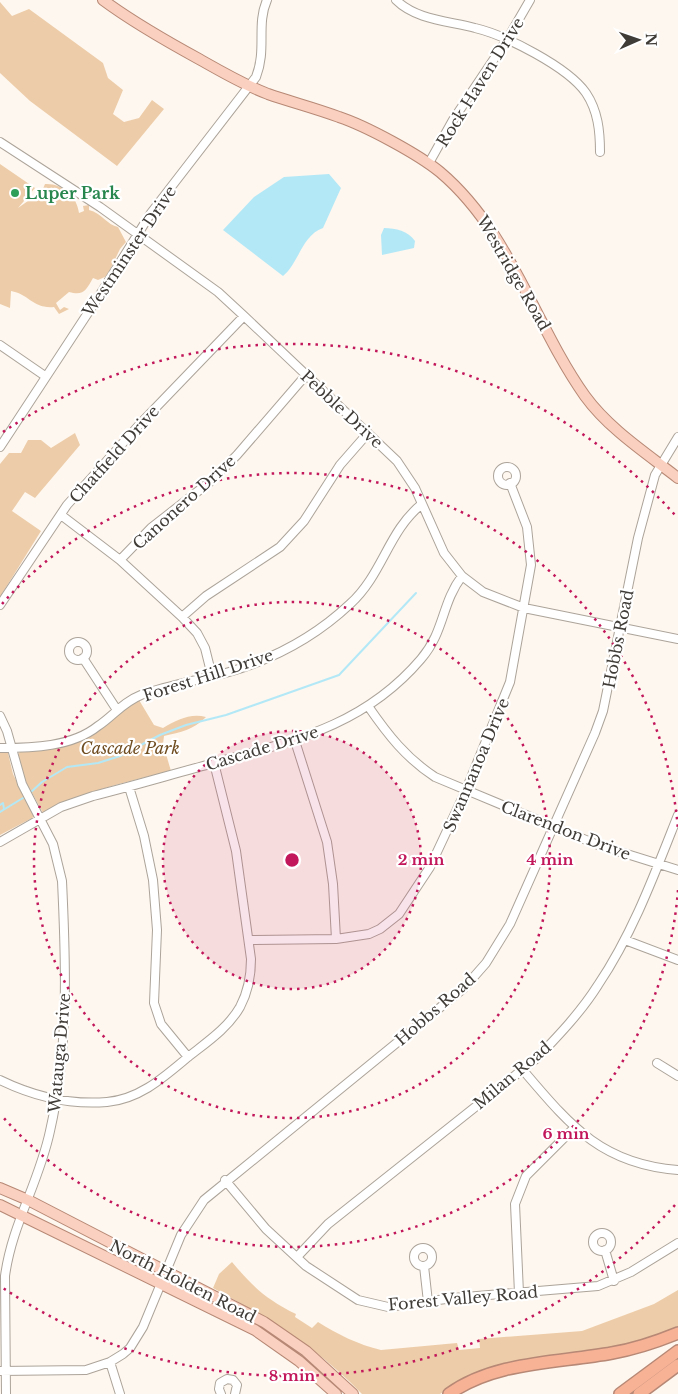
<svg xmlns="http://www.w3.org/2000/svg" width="678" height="1394" font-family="'Libre Baskerville',serif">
  <rect width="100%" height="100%" fill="#fef7ef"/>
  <path fill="#edcda9" d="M0 2 12 16 29 9 103 63 108 78 123 90 113 114 124 122 139 118 152 100 164 109 117 166 30 101 0 73Z
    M0 164 35 188 18 208 42 191 45 184C62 183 77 196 79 213L84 211 83 206 89 205V210C102 213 107 225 118 227L126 242 120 249 107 276 98 280 93 278C86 290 84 296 69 292L56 303 60 310 64 307 69 309 59 314 54 307C33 309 29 294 11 291L10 308 0 304Z
    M75 433 80 445 35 498 25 492 12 511 41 531 0 597V464L9 453H21L28 440H41L51 448Z
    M139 700 154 725 163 728C177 720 190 713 206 717 193 730 181 732 164 736L163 744 171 771C127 782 83 791 43 813L25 780 18 754 21 751C48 749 76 748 99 731 113 721 123 707 139 700Z
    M7 749 13 774 34 817 0 835V750Z
    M232 1262C254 1288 266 1299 296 1314L295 1317 312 1328 318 1322C337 1334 359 1345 381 1350L457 1343 459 1350 480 1348 479 1339 582 1331 654 1304 678 1290V1329L655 1338 625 1345 521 1361 490 1369 468 1377 440 1394H362C319 1349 267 1317 213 1288L219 1274Z"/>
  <path fill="#b3e8f7" d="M329 174 341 188 323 228C302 235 299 263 283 276L223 230 254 197 284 177Z
    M384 228C396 228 408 231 415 241L414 248 382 255 381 235Z"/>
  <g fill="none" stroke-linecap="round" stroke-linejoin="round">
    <path stroke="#b3e8f7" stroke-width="2" d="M31 792 42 782 67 767 98 763 120 756 160 735 186 725 226 715 339 675 416 593
      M0 805 3 803 4 809
      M0 812 23 798"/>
    <defs>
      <path id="minor" d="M396 0C416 20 449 21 475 28 505 35 568 67 586 93 598 111 600 131 600 152
        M0 142 100 207 218 292 244 316 397 461 415 488 444 553 462 576 483 592 524 608 678 639
        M429 163 453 120 508 38 530 0
        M0 345 45 376
        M0 447 101 293 151 213 256 77C267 49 256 25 267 0
        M498 476a9 9 0 1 1 18 0a9 9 0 1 1-18 0Z
        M61 515 120 560 182 617 197 633 205 648 212 676
        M120 560 151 528 211 481 237 455 306 375
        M0 605 67 505 140 424 244 316
        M182 617 206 596 280 547 304 521 340 465 368 433
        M69 651a9 9 0 1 1 18 0a9 9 0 1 1-18 0Z
        M83 658 117 710
        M368 706C388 735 406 758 435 777L598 845 678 870
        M0 716 7 731 22 784 53 844 62 881C66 965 69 1048 50 1131 39 1183 12 1224 5 1276L6 1394
        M295 741 327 842 333 884 336 939
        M0 748C32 748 72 747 98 726 113 716 123 702 141 695 169 685 200 680 229 672 273 659 316 636 350 604 383 574 388 531 422 504
        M129 787 144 836 153 880 157 930 154 1003 161 1024 188 1057
        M0 842 61 807 93 796C133 786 173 774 214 763 293 741 364 726 421 659 445 631 441 604 462 576
        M250 940 336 939 369 934 380 929 399 914 430 867 466 790 510 682 531 565 527 527 510 483
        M625 940 678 960
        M657 1063 678 1076
        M522 1069C569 1124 600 1164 678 1170
        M0 1080C33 1096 71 1105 107 1102 140 1099 164 1077 188 1057 207 1042 228 1028 240 1007 248 992 251 976 251 959L236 851 214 763
        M225 1180 266 1229 306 1266 358 1300 388 1307 453 1298 598 1286 631 1272 678 1243
        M593 1242a9 9 0 1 1 18 0a9 9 0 1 1-18 0Z
        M414 1257a9 9 0 1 1 18 0a9 9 0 1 1-18 0Z
        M605 1250 614 1281
        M297 1257 328 1224 537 1058C559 1035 581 1012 598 985 633 933 655 873 678 815
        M424 1266 428 1302
        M519 1293 515 1204 526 1176 574 1128
        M110 1362 120 1394
        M0 1371 86 1370 110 1362 123 1354 130 1348 143 1327 181 1235 204 1200 464 988 486 963 510 924 595 733 603 711 638 538 655 475 678 437
        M221 1394 219 1389 220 1383 227 1379 233 1380 237 1385 235 1394"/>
      <path id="major" d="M103 0C134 23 166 41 199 59 222 72 244 85 268 94 291 102 315 108 339 117 366 126 418 154 440 172 510 231 534 324 585 396 609 429 646 453 678 478
        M0 1188 28 1200 264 1322 306 1351 353 1394
        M0 1205 255 1330 299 1361 336 1394"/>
      <path id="highway" d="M449 1394C495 1361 558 1363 612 1353 635 1349 656 1342 678 1333
        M620 1394 678 1351
        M639 1394 678 1365"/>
    </defs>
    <use href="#minor" stroke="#aca49a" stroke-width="10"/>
    <use href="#major" stroke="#b78875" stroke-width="12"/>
    <use href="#highway" stroke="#b78875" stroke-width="14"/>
    <use href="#minor" stroke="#fff" stroke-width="8"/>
    <use href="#major" stroke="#fad1c0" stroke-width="10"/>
    <use href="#highway" stroke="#f7b296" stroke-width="11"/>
  </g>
  <circle cx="292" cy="860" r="129" fill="#c2185b" fill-opacity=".12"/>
  <g fill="none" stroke="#c2185b" stroke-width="2.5" stroke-dasharray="2.5 5">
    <circle cx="292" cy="860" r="129"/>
    <circle cx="292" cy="860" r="258"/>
    <path d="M678 890A387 387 0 0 1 2 1116M2 604A387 387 0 0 1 678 830"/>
    <path d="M675 1205A516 516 0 0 1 3 1288M3 432A516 516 0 0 1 675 515"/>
  </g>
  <circle fill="#2e9e5b" stroke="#fff" stroke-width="2" cx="15" cy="193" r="5"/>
  <g text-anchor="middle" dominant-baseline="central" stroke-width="4.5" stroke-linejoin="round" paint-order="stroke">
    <g font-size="16" fill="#3f3b37" stroke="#fff">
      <text transform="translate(480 82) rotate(-58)">Rock Haven Drive</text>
      <text transform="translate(129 251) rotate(-56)">Westminster Drive</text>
      <text transform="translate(514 273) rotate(60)">Westridge Road</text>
      <text transform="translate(342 409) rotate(43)">Pebble Drive</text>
      <text transform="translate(114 454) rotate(-48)">Chatfield Drive</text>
      <text transform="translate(184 502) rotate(-42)">Canonero Drive</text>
      <text transform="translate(618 639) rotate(-79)">Hobbs Road</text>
      <text transform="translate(208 675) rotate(-18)">Forest Hill Drive</text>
      <text transform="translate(262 748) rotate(-17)">Cascade Drive</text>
      <text transform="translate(476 765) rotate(-67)">Swannanoa Drive</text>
      <text transform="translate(566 830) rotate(21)">Clarendon Drive</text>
      <text transform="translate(435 1009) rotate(-41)">Hobbs Road</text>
      <text transform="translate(59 1053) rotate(-85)">Watauga Drive</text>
      <text transform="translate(512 1075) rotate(-40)">Milan Road</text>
      <text transform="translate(183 1281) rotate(27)">North Holden Road</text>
      <text transform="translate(463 1298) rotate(-5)">Forest Valley Road</text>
    </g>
    <g font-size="16" font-weight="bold" fill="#27864d" stroke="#fff" text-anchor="start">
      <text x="25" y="193">Luper Park</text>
    </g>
    <g font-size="16" font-style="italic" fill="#704d21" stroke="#fff">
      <text x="130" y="748">Cascade Park</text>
    </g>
  </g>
  <circle cx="292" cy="860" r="8" fill="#c2185b" stroke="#fff" stroke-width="2.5"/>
  <g font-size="15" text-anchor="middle" font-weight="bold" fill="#c2185b" stroke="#fff" stroke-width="4.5" stroke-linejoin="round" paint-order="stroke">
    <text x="421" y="865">2 min</text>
    <text x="550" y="865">4 min</text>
    <text x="566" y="1139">6 min</text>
    <text x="292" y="1381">8 min</text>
  </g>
  <g transform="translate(638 40) rotate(88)" stroke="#ffffff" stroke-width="4" paint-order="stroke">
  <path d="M0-4L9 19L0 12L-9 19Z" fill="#3f3b37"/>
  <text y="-8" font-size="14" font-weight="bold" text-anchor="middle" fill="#3f3b37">N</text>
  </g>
</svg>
